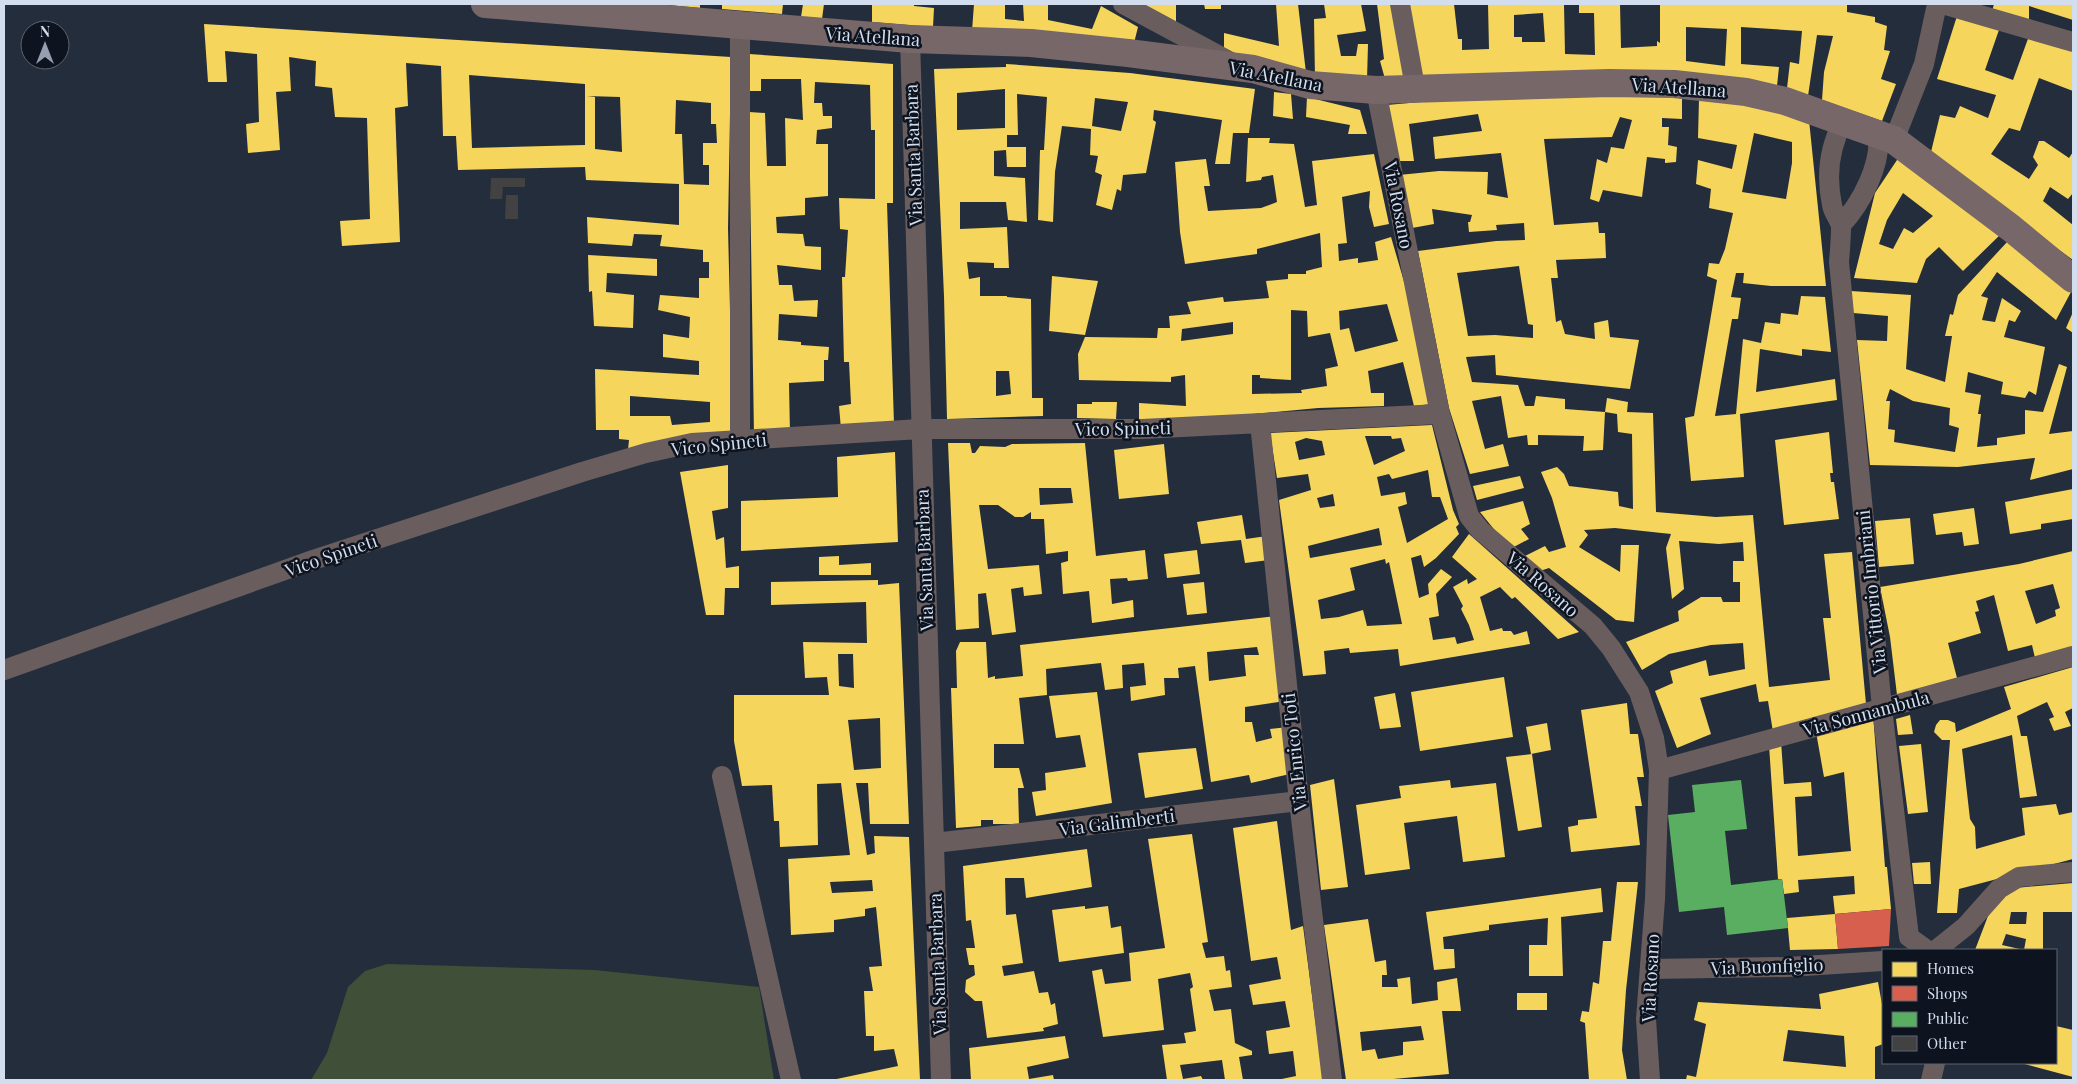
<svg xmlns="http://www.w3.org/2000/svg" width="2077" height="1084" font-family="'Playfair Display',serif">
  <rect width="100%" height="100%" fill="#242d3b"/>
  <path fill="#3f4f38" d="M387 964 594 970 759 987 774 1080H311L327 1053 348 987 365 971Z"/>
  <path fill="#f6d55c" fill-rule="evenodd" d="M658 4H700V8Z
    M722 4H783L782 14 722 9Z
    M803 4H824L822 19 801 17Z
    M872 4H914V6L934 8 933 27 872 22Z
    M974 4H1005V19L1024 21 1023 4H1048V20L1092 29 1101 6 1138 27 1133 47 972 31Z
    M1143 4H1176V22Z
    M1204 4H1221V9H1205Z
    M1276 4H1298L1306 73 1224 50V33L1279 46Z
    M1324 4H1361L1366 31 1337 35 1341 56H1356L1358 44H1368L1367 80 1315 78 1314 19 1326 18Z
    M1377 4H1394L1404 77 1385 79 1380 61 1384 59Z
    M1406 4H1454L1458 39H1462V50L1489 49 1488 4H1564L1565 54 1595 55 1594 13H1579V4H1620L1621 48 1657 46V41L1660 43V4H1847V12L1875 17V22L1887 26 1884 50 1890 51 1881 79 1896 84 1882 121 1822 100 1824 72 1833 36 1817 35 1808 96 1787 88 1790 62 1799 64 1802 31 1741 27V64L1779 67 1777 86 1420 79ZM1543 13 1545 42H1522V37H1514V15ZM1686 27 1727 29 1725 66 1686 61Z
    M1994 4H2073V20L2029 6V25L1991 15Z
    M1957 16 2000 27 1985 70 2013 80 2029 36 2073 50V91L2039 78 2020 131 2009 128 1991 154 2029 179 2038 165 2033 157 2039 141H2044L2069 158 2073 152V193L2068 199 2050 187 2043 201 2073 225V260L1930 156 1940 115 1955 118 1960 106 1988 118 1996 95 1937 79Z
    M204 24 731 57 728 228 733 433 628 450 629 440 619 439V430H596L595 369 699 375V361L663 357V334L689 338 690 317 658 310 660 295 699 298V278H709V262H703V250L660 246 662 235 634 234 632 246 588 243 587 217 679 225V184L586 180 585 167 458 170 456 136H443L441 66 406 63 408 106 395 108 400 242 342 246 340 221 370 219 367 118 335 117 332 88 315 86 316 61 289 57 291 91 276 92 280 150 248 153 246 124 259 122 257 54 225 51 227 82H208ZM469 75 585 84V145L472 148ZM587 96 620 97 622 152 595 149V97ZM676 100 711 103V124H716L717 143H703V165H709V185L684 184 682 134H675ZM630 396 710 402V422L672 425 670 416H630Z
    M749 54 893 64V203H887L894 424 841 429 839 406 851 404 849 362H844L842 277H845L848 230 840 229 839 198 875 199V130H871L870 85 815 82 814 103H822L823 116H832V128L817 130 816 144H828V196L805 198V215L776 217 777 233 803 234 805 246 821 247V270L777 265 779 285H792L794 301 818 300 817 317 779 314 778 340 801 342V345L829 347 828 360H824V381L789 383 790 434 754 436 749 112 765 113 767 166H786L785 118 803 120 801 79H761V91H749Z
    M1006 64 1130 73 1255 89 1249 133H1233L1230 164H1215L1222 120 1154 110 1153 120 1156 122 1146 173 1123 175 1121 191 1117 189 1112 210 1096 205 1102 175 1095 172 1098 156 1090 155 1091 129 1062 126 1055 172 1053 222 1038 220 1040 150H1044L1047 97 1017 94 1018 135H1007V147H1026V167H1007L1006 150 994 151V176L1025 178 1027 222 1008 220 1006 202H960V229L1007 227 1009 268H994V263L967 262 969 279 980 277V296H1007V297L1031 299 1032 398H1043V416L947 419 944 296 934 69 1006 67ZM1005 89V128L957 130V93ZM1095 98 1128 102 1121 131 1092 126ZM996 371H1009L1011 394 996 396Z
    M1274 92 1291 94 1293 119 1273 116Z
    M1620 96 1682 97V119L1662 118V127H1669L1668 145 1677 147 1676 162 1665 163V159L1647 157 1642 197 1603 190 1599 202 1590 199 1597 159 1607 163 1611 147 1624 149 1632 120 1620 117 1612 137 1544 139 1554 225 1598 222 1599 233H1605L1606 258 1556 260 1558 278H1551L1556 322 1561 320 1565 334 1595 339 1594 323 1608 320 1610 337 1639 340 1630 389 1496 375 1495 355 1466 357 1472 382 1518 385 1525 406H1534L1536 396 1565 399V409L1605 412 1607 398 1628 402 1627 412 1653 413 1656 512 1716 517 1753 515 1769 687 1830 680 1823 618H1831L1824 554 1852 552 1866 704 1773 732 1768 701 1759 702 1756 684 1700 698 1711 734 1677 748 1655 691 1673 683 1670 671 1706 660 1709 676 1745 669 1743 643 1711 645 1669 654 1642 670 1626 642 1679 621 1678 611 1701 597H1721L1723 602H1740V582H1733V561H1744L1743 542 1719 544 1679 541 1684 589 1672 599 1666 548 1671 534 1615 528 1584 530 1588 535 1579 547 1620 572 1621 545H1639L1634 622 1616 620 1549 568 1534 573 1521 558 1545 546 1549 552 1566 547 1552 498 1541 472 1557 467 1564 474 1569 486 1618 492 1619 506 1633 509 1632 434 1618 432 1617 414 1605 412 1603 450 1583 451 1584 436 1538 435V445H1528L1527 435 1508 438 1501 396 1472 401 1485 449 1503 444 1509 466 1470 474 1449 408 1418 251 1496 241 1525 240 1524 223 1496 225 1497 230 1469 232 1468 222H1470L1472 215 1432 209 1434 224 1412 228 1399 175 1439 171 1488 172 1487 194 1508 198 1501 153 1435 159 1433 137 1482 131 1478 114 1409 124 1414 161H1398L1387 105 1477 97ZM1519 266 1528 324 1533 325V338L1495 335 1468 336 1457 273Z
    M1307 97 1360 110 1367 134H1348L1350 125 1306 117Z
    M1699 99 1748 102 1809 120 1826 286H1771L1743 283 1744 273H1736L1731 297 1741 298 1738 319H1732L1715 416 1736 414 1743 339 1761 343 1765 322 1780 324 1781 313 1798 315 1801 296 1825 297 1831 352 1802 349V356L1760 349 1756 392 1835 379 1837 400 1740 414 1744 477 1691 481 1685 418 1694 416 1717 280 1707 276 1709 263 1719 264 1725 249 1733 213 1709 208 1711 189 1696 184 1698 160 1732 169 1737 145 1698 138ZM1754 133 1792 142V163L1786 199 1742 192Z
    M1248 138H1270L1269 143 1294 144 1305 207 1317 205 1312 161 1374 154 1389 224 1374 227 1369 207 1370 191 1342 197 1347 243 1338 244 1339 261 1358 258V263L1378 260 1375 242 1391 237 1412 309 1431 404 1414 406 1403 362 1368 371 1371 393H1384V406L1318 408 1187 420 1139 419V403L1186 406 1185 375 1171 377V382L1079 380 1078 354 1085 337 1157 338 1158 328H1170L1169 316 1191 314 1187 302 1223 297 1224 302 1269 298 1266 281 1288 279V274H1306V271L1322 267 1320 233 1257 249V254L1185 264 1180 232 1175 162 1206 159 1210 186H1204L1208 211 1261 208 1277 202 1273 175 1262 177 1261 180 1246 182ZM1387 304 1398 341 1355 352 1349 328 1340 330 1339 311ZM1291 310 1307 311 1308 337 1330 333 1338 366 1325 369 1327 386 1301 390 1302 393 1252 394V375H1260V378L1291 380ZM1233 322V334L1181 341 1182 329Z
    M1899 157 2002 233 1963 271 1939 247 1926 259 1917 283 1854 278 1875 193ZM1903 193 1933 216 1913 233 1904 228 1893 249 1879 244 1887 220Z
    M2008 241 2071 292 2056 320 1997 272 1981 296 1988 298 1982 320 1995 322 2002 298 2021 311 2015 322 2009 320 2004 337 2045 347 2036 395 2029 391 2025 398 2001 394 2003 382 1968 372 1965 392 1981 395 1978 414H1981L1977 447 1997 445V438L2025 434V410L2043 412 2059 364 2067 367 2049 434 2073 431V469L2030 480 2035 458 1958 467 1870 465 1857 340 1887 341 1888 316 1853 313 1851 291 1911 295 1906 369 1945 382 1952 336H1945L1950 314 1953 315 1958 295ZM1890 389 1913 401 1950 408 1949 425 1959 428 1955 452 1894 442 1895 430 1888 429 1890 401H1886Z
    M588 255 657 259V276L607 273 606 292 634 295 633 328 594 326 592 291 589 292Z
    M1052 276 1098 281 1085 335 1049 331Z
    M2073 312V333L2066 328Z
    M1092 402H1117L1116 419 1077 418V404H1092Z
    M1432 425 1453 510 1459 524 1456 527 1459 534 1436 558 1424 567 1421 555 1411 558 1419 598 1429 594 1428 584 1441 569 1452 577 1436 594 1439 616 1429 618 1433 640 1455 637 1457 644 1474 640 1469 625 1461 609 1463 606 1453 587 1467 579 1468 584 1477 579 1452 557 1469 534 1579 632 1558 639 1515 597 1512 599 1500 587 1480 597 1490 631 1502 628 1503 631H1511L1514 635 1527 631 1530 644 1400 666 1398 649 1350 653 1349 648 1324 651 1326 674 1303 676 1279 500 1311 490 1308 474 1277 478 1270 433ZM1365 436H1391L1392 439 1401 438 1405 451 1374 465ZM1306 438 1322 441 1325 455 1299 460 1295 442ZM1428 470 1432 497H1440L1448 519 1407 543 1398 507 1407 504 1405 492 1381 496 1377 477 1389 474 1392 479ZM1333 494 1335 506 1320 508 1317 498ZM1379 528 1382 545 1310 558 1308 546ZM1385 559 1386 564 1389 562 1402 624 1367 626 1363 610 1339 617 1321 619 1318 600 1355 590 1350 568Z
    M1829 432 1833 473H1830L1831 482H1834L1839 519 1784 525 1775 440Z
    M948 443H970L972 453H975L980 446 1005 447 1012 444 1085 443 1096 556 1145 550 1148 579 1128 581 1127 578 1110 579 1112 604 1133 600 1134 617 1092 623 1089 591 1063 594 1061 563 1068 561V551L1046 554 1044 519H1031V512L1023 517H1015L998 505H979L988 569 1039 565 1042 594 1024 596 1023 587 1011 589 1016 632 992 635 986 593 978 594 979 628 956 630ZM1039 488H1071L1073 503 1040 505Z
    M1164 444 1169 494 1119 499 1114 450Z
    M895 452 898 542 741 551V501L838 497 837 457Z
    M728 465V508L712 511 716 540 724 537 726 568 739 566V588H725L724 615H706L680 472Z
    M1520 476 1524 488 1477 500 1473 486Z
    M2073 489V519L2041 524V529L2010 534 2005 502Z
    M1523 501 1530 524 1521 529 1529 539 1510 549 1480 512Z
    M1974 508 1979 544 1964 546 1962 532 1936 535 1933 514Z
    M1242 515 1246 539 1267 536 1269 560 1245 563 1241 540 1201 544 1197 522Z
    M1910 518 1914 564 1879 567 1875 521Z
    M1197 550 1200 574 1167 578 1164 554Z
    M2073 551V648L2035 658 2032 645 2008 651 1994 595 1976 601 1979 611 1975 612 1981 633 1948 643 1957 678 1897 695 1890 637 1880 587 2019 564ZM2053 584 2060 608 2055 610 2056 616 2036 624 2025 591Z
    M839 556V565L871 563V575H819V557Z
    M878 580V585L899 583 909 824H870L868 783H856L867 855 875 853 874 836 909 837 920 1080H832L898 1066 894 1049 874 1051V1036H866L864 991H873L869 967 882 966 876 907 865 909V916L834 920V932L791 935 788 859 850 855 841 783 817 784 818 845 780 847 779 821H774L772 785 742 786 734 741V695H829L827 677 805 678 803 642 867 643 866 602 771 605V582ZM838 654H853L854 688 839 686ZM880 718 881 768 854 770 848 720ZM872 880 873 891 832 893 830 882Z
    M1204 582 1207 613 1187 615 1183 584Z
    M1277 616 1285 701 1245 707V722H1252L1256 742 1272 738 1270 729 1288 727 1290 774 1251 783 1249 775 1211 782 1195 666 1178 668 1179 678H1164L1165 695 1131 701 1130 687 1146 685 1144 663 1122 665 1123 688 1105 690 1101 663 1046 669 1047 695 1019 698 1024 744H994V768H1019L1024 788H1018L1019 824H993V820H981V826L956 828 951 688H957L956 651 960 642H986L988 678 995 676V679L1023 676 1020 645ZM1257 647 1259 655H1244L1246 676 1209 681 1207 652Z
    M2073 667V708L2065 712 2071 726 2054 731 2049 719 2054 717 2047 702 2017 716 2021 736H2027L2037 796 2020 798 2012 735 1962 749 1970 819 1975 827 1976 849 2025 835 2022 808 2056 804 2059 815 2073 812V859L1959 889 1957 913H1937L1950 740H1942L1934 732 1936 725 1940 720H1948L1955 723 1956 732 2011 709 2004 687Z
    M1504 677 1513 737 1420 751 1411 692Z
    M1097 692 1112 803 1036 816 1032 792 1046 790 1045 773 1086 767 1080 735 1056 738 1049 696Z
    M1395 693 1401 727 1380 729 1374 697Z
    M1627 703 1630 734H1638L1644 777H1637L1642 806H1635L1640 845 1571 852 1568 827 1578 825V820L1597 818 1581 710Z
    M1873 714 1885 867H1887L1891 909 1835 914 1833 896 1855 894 1854 876 1798 880 1799 892 1784 894 1782 879H1778L1769 745 1781 741 1784 784 1811 782 1812 796 1795 797 1798 856 1851 851 1844 772 1824 777 1816 732Z
    M1910 715 1913 734 1898 735 1896 719Z
    M1547 723 1551 750 1531 754 1526 727Z
    M1921 744 1928 812 1908 814 1899 746Z
    M1196 748 1203 789 1145 798 1138 753Z
    M1532 754 1542 827 1518 831 1506 757Z
    M1334 779 1348 887 1321 890 1310 785Z
    M1450 780 1451 788 1496 783 1505 857 1463 862 1457 816 1404 823 1410 869 1365 875 1356 805 1401 798 1399 786Z
    M1277 821 1291 930 1303 926 1323 1080H1277L1296 1076 1293 1051 1269 1054 1266 1031 1290 1027 1285 1001 1253 1005 1249 985 1281 979 1277 957 1251 961 1233 828Z
    M1192 834 1208 942 1202 943 1206 958 1224 956 1226 971 1230 970 1232 987 1209 990 1214 1011 1231 1009 1235 1043 1252 1051V1055L1239 1057 1243 1080H1225L1222 1060 1180 1065 1183 1079 1201 1076 1203 1080H1167L1162 1045 1186 1043 1184 1033 1196 1031 1190 989 1193 987 1190 973 1158 979 1164 1030 1103 1037 1092 971 1102 969 1105 984 1131 981 1129 953 1165 948 1148 839Z
    M1087 849 1092 887 1026 898 1024 878H1005L1006 915 1016 914 1023 963 1002 966 1004 976 1034 971 1039 993 1048 992 1051 1005 1055 1003 1058 1024 1043 1028 1044 1031 987 1038 982 1001H975L965 992 966 980 975 975 974 965H969L966 948H975L971 920 966 921 963 866Z
    M1930 862 1931 884H1914L1912 863Z
    M1617 882H1638L1626 990 1622 1050 1627 1080H1589L1585 1023 1580 1021 1582 1011 1589 1012 1593 982 1599 984 1603 941H1611Z
    M2073 883V912H2043V950H2024L2026 939 2006 934 2002 945 2024 950H1975L1988 916 1999 899 2015 888ZM2011 912H2027L2026 924H2009Z
    M1601 888 1603 912 1561 917 1563 976H1529V945H1547L1548 918 1489 925V930L1443 937 1444 949H1454L1455 968 1434 970 1426 912Z
    M1085 906V909L1108 906 1111 928 1121 926 1124 953 1059 962 1052 910Z
    M1835 914 1838 949 1790 950 1787 918Z
    M1368 919 1375 962 1386 960 1387 975H1382V987H1398L1397 979 1410 977 1412 1004 1438 1000 1437 982 1457 978 1461 1011H1442L1449 1074 1382 1080H1346L1324 925ZM1421 1026 1424 1040 1403 1042V1055L1378 1059 1375 1049 1362 1051 1360 1032Z
    M1878 982 1883 1010V1044L1875 1047V1080H1686L1687 1075 1696 1077 1706 1024 1694 1020 1698 1002 1821 1009 1819 994ZM1788 1030 1844 1036 1846 1067 1783 1061Z
    M1517 993H1547V1010H1517Z
    M2056 1026 2073 1030V1077L2021 1063H2056Z
    M1065 1036 1069 1058 1027 1067 1029 1079 1053 1075 1054 1080H971L969 1048Z"/>
  <path fill="#d6604d" d="M1891 909 1889 946 1838 949 1835 914Z"/>
  <path fill="#5aae61" d="M1741 780 1747 829 1725 831 1731 885 1782 879 1788 928 1727 935 1724 907 1679 912 1668 815 1695 812 1692 785Z"/>
  <path fill="#424243" d="M491 178H525V187H503L502 199H490Z
    M506 195H518V219H505Z"/>
  <g fill="none" stroke-linecap="round" stroke-linejoin="round">
    <path stroke="#695d5e" stroke-width="20" d="M1123 4 1229 61
      M1400 4 1415 87
      M1942 4 2073 42
      M740 25V440
      M910 39 941 1080
      M1376 90 1440 414 1469 516 1480 530 1593 626 1611 648 1639 692 1654 738 1659 770 1655 899 1646 1019 1650 1080
      M1843 122C1829 148 1826 176 1832 205 1833 213 1840 219 1841 227 1841 238 1840 250 1839 262L1882 708 1909 937 1927 950
      M1894 140 1924 64 1937 4
      M1841 225C1861 204 1882 164 1878 134
      M1260 423 1299 801 1332 1080
      M4 670 313 560 582 472 646 453 692 443 920 429H1142L1440 414
      M1659 770 2073 656
      M722 776 791 1080
      M934 843 1299 801
      M1936 950 1966 926 1999 889 2019 877 2073 872
      M1650 969 1788 967 1883 961
      M1931 1080 1935 1063"/>
    <path stroke="#776768" stroke-width="28" d="M485 4 910 39 1031 43 1128 53 1253 69 1310 85 1376 90 1609 83 1674 84 1746 92 1785 101 1894 140 2011 228 2073 279"/>
  </g>
  <g text-anchor="middle" dominant-baseline="central" stroke-width="5" stroke-linejoin="round" paint-order="stroke">
    <g font-size="18" fill="#d2dded" stroke="#0d141f">
      <text transform="translate(873 36) rotate(4)">Via Atellana</text>
      <text transform="translate(1276 76) rotate(11)">Via Atellana</text>
      <text transform="translate(1679 87) rotate(4)">Via Atellana</text>
      <text transform="translate(913 155) rotate(-92)">Via Santa Barbara</text>
      <text transform="translate(1399 205) rotate(79)">Via Rosano</text>
      <text transform="translate(1123 428) rotate(-1)">Vico Spineti</text>
      <text transform="translate(719 444) rotate(-6)">Vico Spineti</text>
      <text transform="translate(331 555) rotate(-19)">Vico Spineti</text>
      <text transform="translate(924 560) rotate(-92)">Via Santa Barbara</text>
      <text transform="translate(1543 584) rotate(41)">Via Rosano</text>
      <text transform="translate(1871 592) rotate(-96)">Via Vittorio Imbriani</text>
      <text transform="translate(1866 713) rotate(-15)">Via Sonnambula</text>
      <text transform="translate(1294 752) rotate(-96)">Via Enrico Toti</text>
      <text transform="translate(1117 822) rotate(-7)">Via Galimberti</text>
      <text transform="translate(937 964) rotate(-92)">Via Santa Barbara</text>
      <text transform="translate(1767 966) rotate(-2)">Via Buonfiglio</text>
      <text transform="translate(1650 978) rotate(-87)">Via Rosano</text>
    </g>
  </g>
  <rect width="2077" height="1084" fill="none" stroke="#d2dded" stroke-width="10"/>
  <rect x="1882" y="949" width="175" height="115" fill="#0d141f" stroke="#5c6471"/>
  <rect x="1892" y="962" width="25" height="15" fill="#f6d55c" stroke="#5c6471"/>
  <text x="1927" y="974" font-size="15" fill="#d2dded">Homes</text>
  <rect x="1892" y="986" width="25" height="15" fill="#d6604d" stroke="#5c6471"/>
  <text x="1927" y="999" font-size="15" fill="#d2dded">Shops</text>
  <rect x="1892" y="1012" width="25" height="15" fill="#5aae61" stroke="#5c6471"/>
  <text x="1927" y="1024" font-size="15" fill="#d2dded">Public</text>
  <rect x="1892" y="1036" width="25" height="15" fill="#424243" stroke="#5c6471"/>
  <text x="1927" y="1049" font-size="15" fill="#d2dded">Other</text>
  <g transform="translate(45 45)"><circle r="24" fill="#0d141f" stroke="#5c6471"/>
  <path d="M0-4L9 19L0 12L-9 19Z" fill="#959faf"/>
  <text y="-8" font-size="14" font-weight="bold" text-anchor="middle" fill="#d2dded">N</text>
  </g>
</svg>
